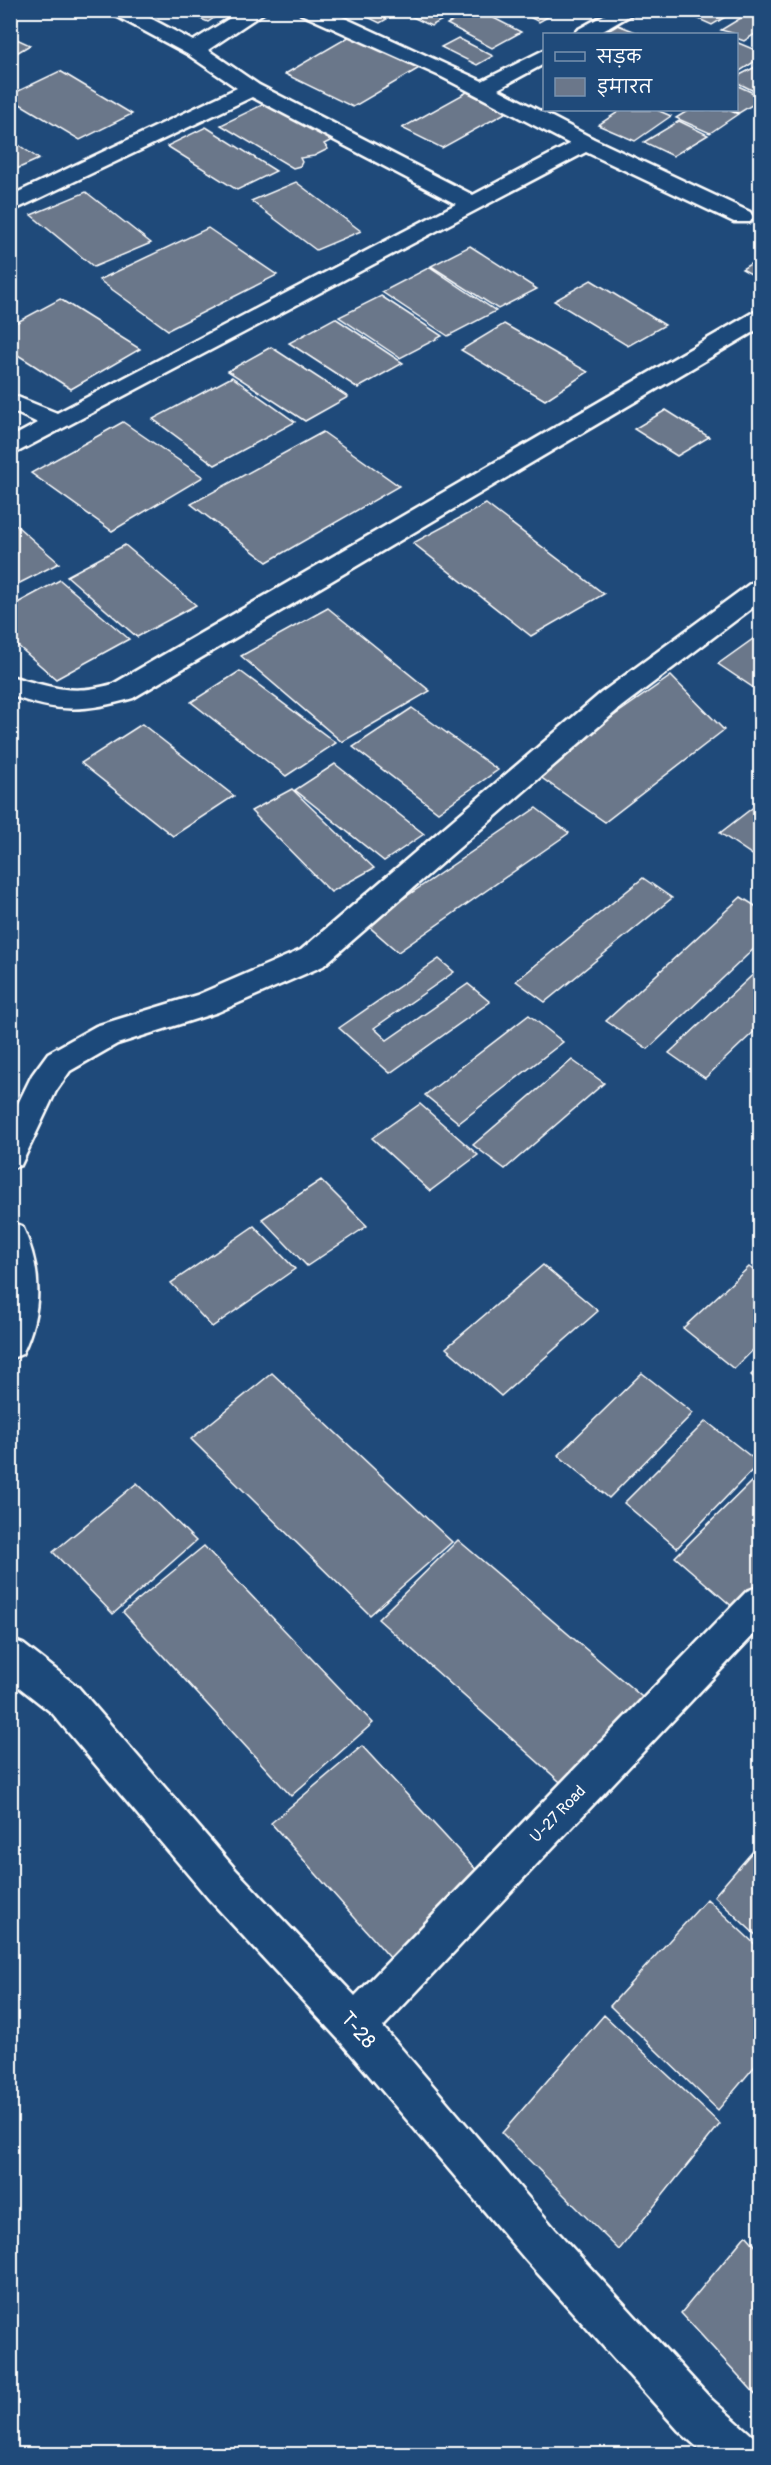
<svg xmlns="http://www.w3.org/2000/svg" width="771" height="2465" font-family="Pangolin,'Playpen Sans Deva',sans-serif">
  <rect width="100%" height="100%" fill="#1f4a7a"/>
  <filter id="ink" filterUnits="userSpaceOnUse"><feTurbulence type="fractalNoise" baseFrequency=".0167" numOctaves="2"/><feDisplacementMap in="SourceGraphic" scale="12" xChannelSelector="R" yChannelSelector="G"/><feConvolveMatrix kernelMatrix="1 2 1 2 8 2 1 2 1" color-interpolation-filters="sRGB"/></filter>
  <g filter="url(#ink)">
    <path fill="#6b778a" stroke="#fff" stroke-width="1.5" d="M179 10H226L208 22Z
      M353 10H402L380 23Z
      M405 10H461L431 26 402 12Z
      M474 10H478L521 32 492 48 447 24Z
      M516 10H560L539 22Z
      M679 10H737L712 25Z
      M754 10H760V31L744 41 736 38V34L721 30Z
      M618 25 641 34H603Z
      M352 35 421 67 353 107 285 74Z
      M10 36 30 45 10 57Z
      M458 38 493 56 477 65 441 47Z
      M736 42 760 52V58L737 73Z
      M759 65 760 66V94L736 82V77Z
      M60 71 132 114 80 140 10 98V95Z
      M736 85 760 96V100L739 113 732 110H736Z
      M467 92 507 112 442 148 402 128Z
      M266 103 332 140 324 144 328 149 314 156 300 158 302 162 300 166 293 168 221 125Z
      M621 110H657L671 116 635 141 598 125Z
      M689 110H728L738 114 710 133 676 118Z
      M679 121 708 135 673 156 644 142Z
      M206 127 276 171 237 190 167 146Z
      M10 139 39 159 10 172Z
      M296 182 361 231 316 250 251 201Z
      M86 192 151 243 94 267 31 215Z
      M208 228 277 275 168 330 99 280Z
      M470 246 537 289 498 309 431 266Z
      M760 258V279L742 269Z
      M430 267 496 311 448 336 382 292Z
      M591 280 665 325 628 346 554 301Z
      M381 296 442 336 400 358 339 317Z
      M60 299 140 349 71 389 10 350V326Z
      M335 318 403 363 358 388 289 343Z
      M504 324 588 372 545 400 461 350Z
      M271 347 348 397 305 421 228 371Z
      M232 377 295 422 215 465 153 419Z
      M666 410 709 437 677 456 634 429Z
      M123 422 203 477 112 531 31 473Z
      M323 432 399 486 267 562 191 504Z
      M486 504 604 594 531 636 413 543Z
      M10 520 59 563 10 588Z
      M125 545 196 605 137 637 67 576Z
      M60 580 129 639 56 679 10 639V607Z
      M328 608 430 691 342 742 241 656Z
      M760 634V692L718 664Z
      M240 671 336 743 286 776 191 702Z
      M671 676 724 730 605 822 533 772Z
      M412 708 498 770 438 812 353 747Z
      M142 724 234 796 173 836 81 763Z
      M335 764 424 834 384 861 295 790Z
      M292 789 374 868 331 892 251 811Z
      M760 802V860L720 833Z
      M536 808 569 833 398 952 366 924Z
      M643 878 672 898 545 1002 516 981Z
      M741 897 760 909V943L648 1049 606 1021Z
      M439 959 454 972 374 1028 387 1040 468 984 490 1002 390 1073 339 1028Z
      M760 968V1026L705 1078 669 1053Z
      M529 1015 563 1042 459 1123 425 1095Z
      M572 1060 604 1083 505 1169 473 1145Z
      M420 1104 478 1155 430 1191 372 1138Z
      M321 1180 367 1226 307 1266 262 1219Z
      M254 1226 295 1269 212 1327 171 1283Z
      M543 1265 598 1311 501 1396 446 1348Z
      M749 1267 760 1275V1343L734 1369 683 1328Z
      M760 1366V1383L751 1375Z
      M272 1373 452 1542 370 1615 191 1439Z
      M642 1373 693 1413 609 1498 558 1455Z
      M706 1421 759 1463 677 1548 624 1503Z
      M758 1475 760 1478V1581L734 1608 675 1557Z
      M137 1483 196 1541 113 1614 53 1552Z
      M458 1540 648 1702 568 1789 378 1619Z
      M204 1546 373 1723 291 1796 123 1612Z
      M362 1746 482 1876 392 1960 271 1823Z
      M760 1843V1939L714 1896Z
      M707 1899 760 1949V2060L718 2110 610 2006Z
      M604 2015 720 2124 619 2250 502 2133Z
      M746 2235 760 2251V2399L681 2313Z"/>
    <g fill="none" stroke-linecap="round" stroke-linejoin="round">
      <defs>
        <path id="minor" d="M117 10H135L193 41 243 10H268L208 50 259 85 473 195 570 144 442 77 301 14 298 10H327L482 81 544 50V64L498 89 594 139 750 212 753 217 750 222H734L586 152 10 456V438L38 423 10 410V394L57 413 456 204 252 97 10 212V196L237 88 187 54 118 17 115 13Z
          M613 10H639L598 34H574L577 30Z
          M760 311V328L133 698C85 712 57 713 10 695V676C50 687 72 696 113 684L752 313Z
          M760 580V602L621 707 323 966 218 1012 117 1044 70 1071 56 1091 21 1165 10 1169V1120L32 1075 48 1053 96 1026 197 995 301 950 601 693 751 583Z
          M10 1222 22 1226C42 1268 43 1311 22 1354L10 1359Z
          M760 1586V1628L383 2027 555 2229 711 2399 755 2438 760 2454H705L679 2431 525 2259 340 2041 208 1898 52 1713 10 1680V1639L23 1644 78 1687 236 1870 355 1996 747 1591Z"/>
      </defs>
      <use href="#minor" stroke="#fff" stroke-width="5"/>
      <use href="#minor" fill="#1f4a7a" fill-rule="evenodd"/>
    </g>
  </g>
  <g text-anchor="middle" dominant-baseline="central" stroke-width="6" stroke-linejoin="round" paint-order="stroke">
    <g font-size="16" fill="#fff" stroke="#1f4a7a">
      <text transform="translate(558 1814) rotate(-46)">U-27 Road</text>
    </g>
    <g font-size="20" fill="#fff" stroke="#1f4a7a">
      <text transform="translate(358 2030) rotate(49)">T-28</text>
    </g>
  </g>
  <rect width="771" height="2465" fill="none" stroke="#1f4a7a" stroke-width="36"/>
  <rect x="18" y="18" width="735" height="2429" fill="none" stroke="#fff" stroke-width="2" filter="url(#ink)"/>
  <rect x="543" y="33" width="195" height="78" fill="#1f4a7a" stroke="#7992af" stroke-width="1.5"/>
  <rect x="555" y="52" width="30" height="9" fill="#1f4a7a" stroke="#7992af" stroke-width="1.5"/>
  <text x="597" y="63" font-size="18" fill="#ffffff">सड़क</text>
  <rect x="555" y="78" width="30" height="18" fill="#6b778a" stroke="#7992af" stroke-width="1.5"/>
  <text x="597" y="93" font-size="18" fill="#ffffff">इमारत</text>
</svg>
